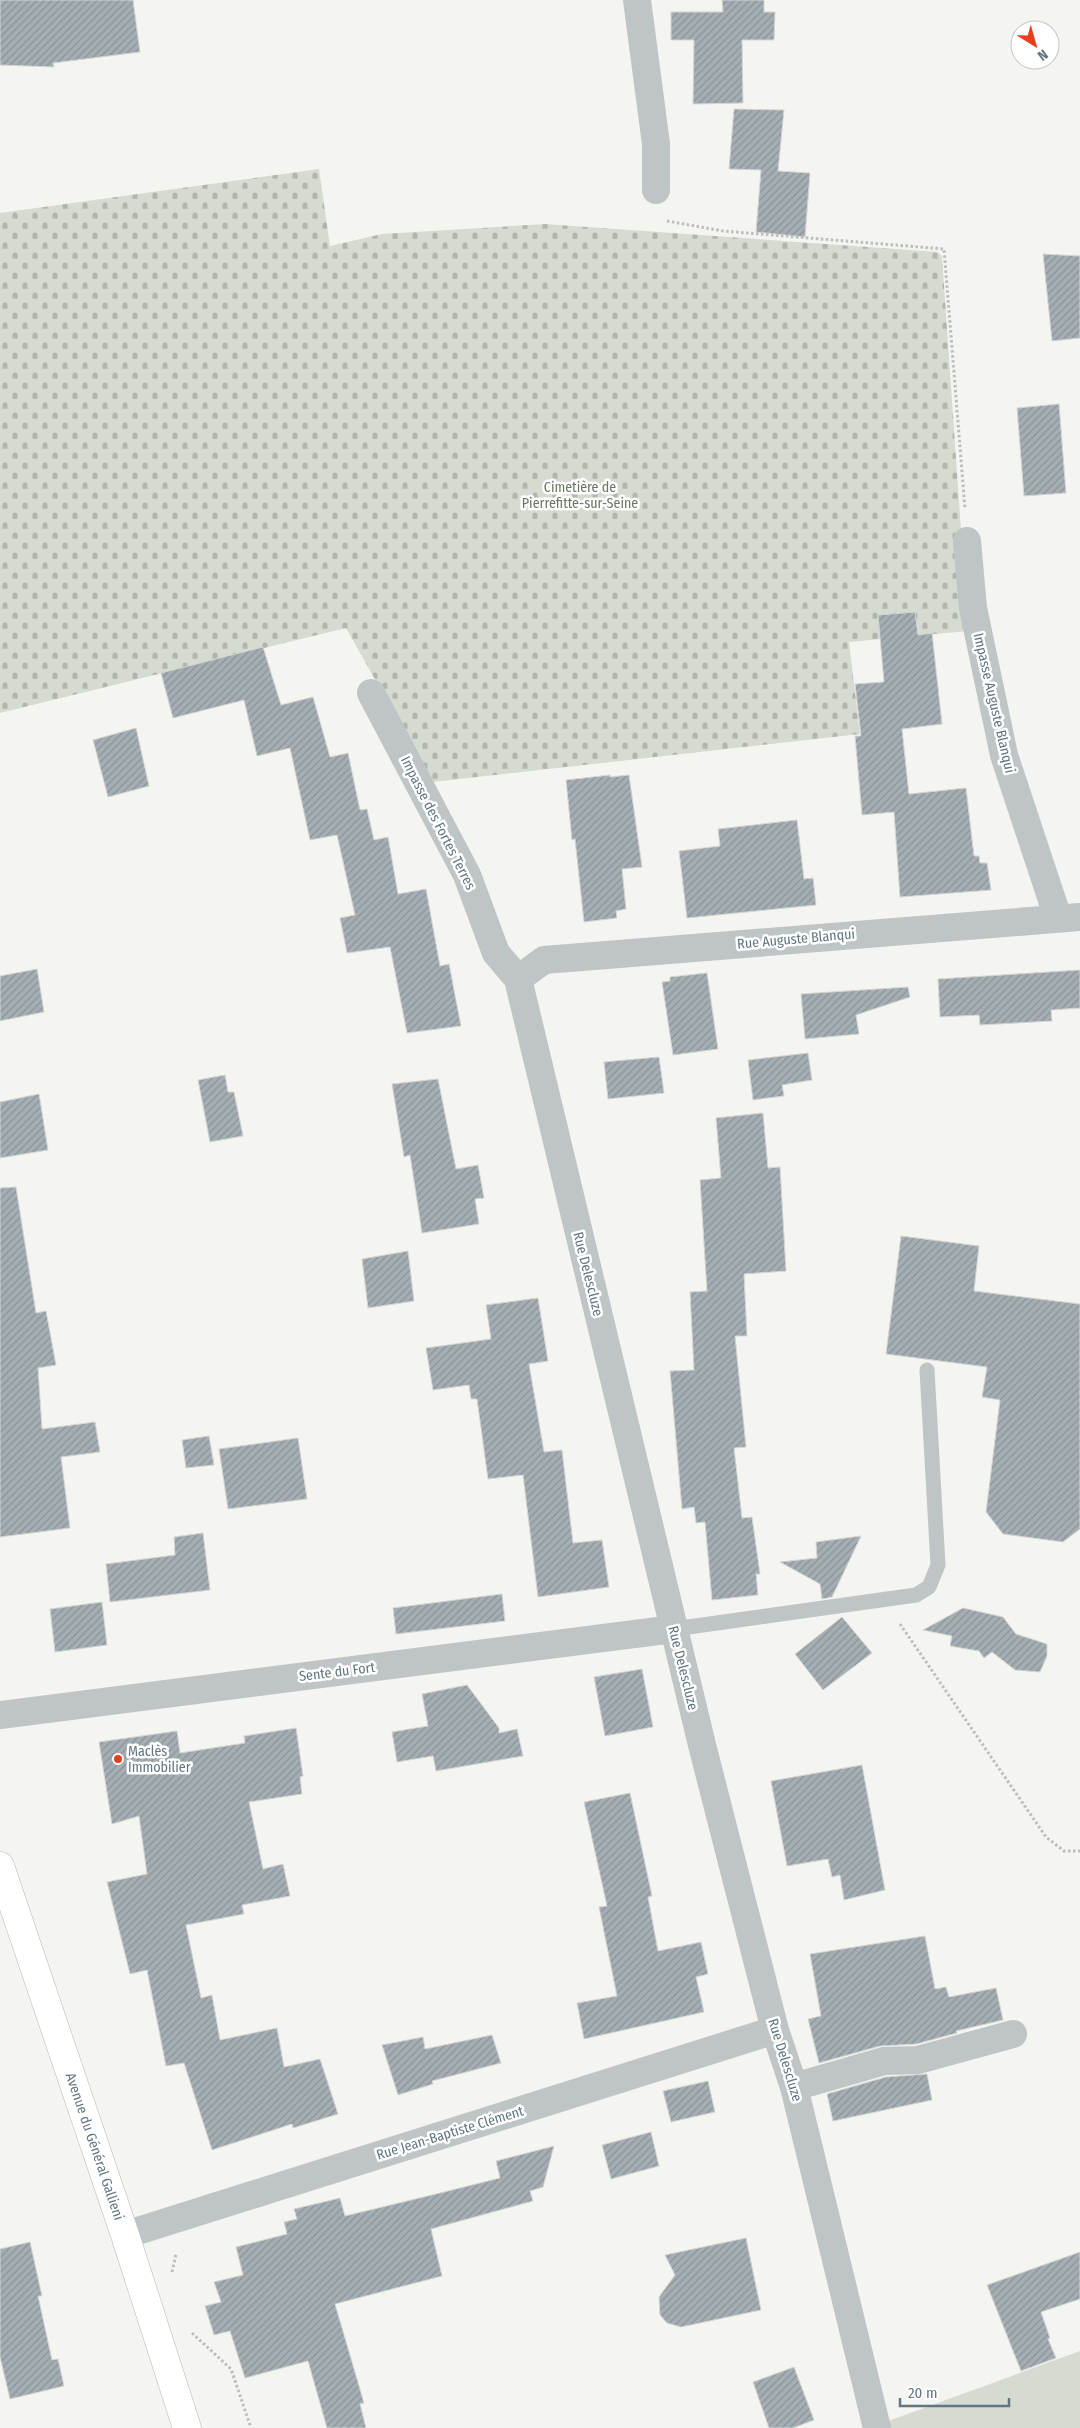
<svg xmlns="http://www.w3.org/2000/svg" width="1080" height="2428" font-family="'Fira Sans Condensed',sans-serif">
  <defs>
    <pattern id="cemetery-stones" width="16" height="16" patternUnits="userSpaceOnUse" patternTransform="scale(1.25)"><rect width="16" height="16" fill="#d5dbd1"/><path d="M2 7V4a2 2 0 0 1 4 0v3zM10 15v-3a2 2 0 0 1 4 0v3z" fill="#b0b6af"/></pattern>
    <pattern id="building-hatch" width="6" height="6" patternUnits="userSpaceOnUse" patternTransform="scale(1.25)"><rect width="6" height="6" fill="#a5afb3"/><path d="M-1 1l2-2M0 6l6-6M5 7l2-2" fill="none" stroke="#8a9397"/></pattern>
  </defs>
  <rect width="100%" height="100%" fill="#f4f4f0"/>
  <path fill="url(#cemetery-stones)" d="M319 169 330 246 382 234 545 224 938 252 942 257 968 631 849 642 860 734 433 782 346 628 0 713V213Z"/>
  <path fill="#d5dbd1" d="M1080 2351V2428H869Z"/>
  <path fill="url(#building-hatch)" stroke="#d5d5d3" d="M0 0H133L140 52 53 63 54 67 0 65Z
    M722 0H764V12H775L774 40H742L743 103 693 104 694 40H671V12H723Z
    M734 109 784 110 778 171 810 173 805 237 756 232 761 170 729 169Z
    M1043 254 1080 256V338L1052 341Z
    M1059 404 1066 493 1024 496 1017 408Z
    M915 612 918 635 932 633 942 724 902 729 909 794 966 788 974 856H979L980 863H987L991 890 900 897 894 812 862 815 855 736H861L855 684 884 682 878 615Z
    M263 647 281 705 313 697 330 757 348 753 360 810 367 809 374 840 388 837 398 894 426 889 440 966 449 964 461 1026 407 1033 390 947 347 953 340 918 355 915 337 835 310 840 290 748 257 756 244 700 173 718 161 673Z
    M136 728 149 786 108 797 93 740Z
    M610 775V777L629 775 642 867 622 869 626 909 616 911 617 918 584 922 575 839 572 840 566 780Z
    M797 820 804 879 813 878 816 905 687 918 679 851 720 846 718 829Z
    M37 969 44 1012 0 1021V976Z
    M1080 970V1008L1051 1010 1052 1021 980 1025 979 1015 940 1017 938 979Z
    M707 973 718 1049 673 1055 662 982 670 981V977Z
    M908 987 910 997 856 1015 859 1034 805 1039 801 994Z
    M808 1053 812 1080 782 1085 784 1096 753 1100 748 1060Z
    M659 1057 664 1093 608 1099 604 1062Z
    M225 1075 228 1092H234L243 1136 210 1142 198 1080Z
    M438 1079 456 1169 478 1165 484 1198 475 1199 479 1224 422 1233 410 1155 404 1157 392 1084Z
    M39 1094 48 1150 0 1158V1102Z
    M763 1113 768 1168 780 1167 786 1271 744 1274 747 1336H735L746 1447 734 1448 742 1518 752 1517 760 1574H756L758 1595 712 1600 705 1522 696 1523 694 1507 682 1509 670 1371 694 1370 690 1292 707 1291 700 1180 721 1178 716 1118Z
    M16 1187 36 1313 46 1311 56 1365 38 1368 42 1429 95 1422 100 1452 61 1457 70 1528 0 1537V1188Z
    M901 1236 979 1246 974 1291 1080 1304V1529L1063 1542 1003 1534 986 1512 1000 1400 982 1397 987 1367 886 1354Z
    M408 1251 414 1301 368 1308 362 1259Z
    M538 1298 548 1361 529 1364 544 1452 562 1450 573 1543 602 1540 609 1587 538 1597 523 1475 488 1479 477 1399H471L469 1385 433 1390 426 1348 491 1339 486 1305Z
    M209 1436 214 1465 186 1468 182 1440Z
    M298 1438 307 1499 228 1509 219 1449Z
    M203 1533 210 1590 110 1602 106 1564 175 1555 174 1537Z
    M861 1536 832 1597 822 1599 820 1584 780 1562 817 1558 816 1542Z
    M502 1594 505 1621 396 1634 393 1608Z
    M102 1602 107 1645 55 1652 50 1609Z
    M963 1608 1003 1617 1016 1634 1047 1644V1656L1040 1672 1015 1670 992 1652 984 1658 979 1651 950 1646 952 1636 923 1630Z
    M842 1617 872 1653 823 1690 795 1654Z
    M642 1669 653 1727 605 1736 594 1677Z
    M467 1685 499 1728V1733L517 1729 523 1756 436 1771 433 1756 397 1762 392 1732 428 1726 422 1694Z
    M296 1728 303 1776 300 1777 302 1794 249 1802 263 1869 283 1864 290 1896 242 1905 244 1914 186 1925 201 1998 212 1995 220 2040 277 2028 284 2067 320 2059 338 2114 293 2128 292 2124 212 2150 184 2063 166 2066 147 1970 130 1974 107 1882 147 1874 139 1816 112 1824 99 1742 177 1731 180 1753 245 1743 244 1736Z
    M862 1765 885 1890 844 1900 840 1875 832 1877 828 1859 787 1866 771 1781Z
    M630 1793 652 1896 648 1897 658 1951 701 1942 708 1974 696 1977 704 2012 584 2039 577 2003 617 1996 599 1907 607 1906 584 1802Z
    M925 1936 935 1989 946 1987 949 1997 996 1988 1003 2020 956 2031 957 2033 916 2044 880 2046 819 2063 808 2019 821 2016 810 1954Z
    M492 2035 501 2063 432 2081 433 2084 398 2095 382 2045 423 2037 425 2049Z
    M927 2074 932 2100 833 2121 827 2094 886 2077Z
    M708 2081 715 2112 671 2122 663 2091Z
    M651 2132 659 2166 611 2179 602 2145Z
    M554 2146 543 2187 530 2191 533 2201 431 2229 442 2276 335 2304 364 2403 360 2404 366 2428H327L308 2361 245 2378 230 2331 214 2335 205 2306 221 2302 214 2282 243 2275 236 2247 287 2234 284 2222 297 2219 294 2209 340 2198 345 2216 436 2194 500 2178 496 2161Z
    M746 2238 761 2310 681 2327 667 2323 660 2315 659 2297 675 2275 665 2255Z
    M30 2242 42 2296H38L52 2360 58 2359 64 2386 10 2399 0 2357V2249Z
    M1080 2252V2299L1041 2312 1050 2338 1048 2339 1056 2358 1021 2371 987 2285Z
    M794 2367 814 2420 793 2428H769L753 2382Z"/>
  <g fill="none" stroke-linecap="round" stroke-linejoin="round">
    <defs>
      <g id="secondary">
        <path id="s1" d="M0 1866 125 2235 187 2428"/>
      </g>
    </defs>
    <use href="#secondary" stroke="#b3b9bd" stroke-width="29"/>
    <path stroke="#bbbdbf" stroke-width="3" stroke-dasharray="2.5 2.5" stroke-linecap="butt" d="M667 221 723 231 944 249 965 509
      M900 1624 1046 1837 1064 1851H1080
      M172 2272 176 2254
      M192 2333 231 2369 251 2428"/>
    <path stroke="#bfc4c6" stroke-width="15" d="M674 1629 916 1595 929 1587 938 1565 927 1370"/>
    <path stroke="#bfc4c6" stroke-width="28" d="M637 0 656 144V190
      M967 541 973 608 1004 755 1058 918
      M371 693 467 875 496 953 518 979
      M518 979 702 1745 775 2030 794 2087 877 2428
      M518 979 544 960 1080 917
      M0 1715 674 1629
      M794 2087 884 2061 918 2060 1013 2034
      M125 2235 775 2030"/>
    <use href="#secondary" stroke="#fff" stroke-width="28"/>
  </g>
  <circle fill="#e73f1d" stroke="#fff" stroke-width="2" cx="118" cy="1759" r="5"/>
  <g text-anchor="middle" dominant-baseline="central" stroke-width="5" stroke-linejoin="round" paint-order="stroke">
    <g font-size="14" fill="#687961" stroke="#fff">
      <text x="580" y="487">Cimetière de<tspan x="580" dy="16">Pierrefitte-sur-Seine</tspan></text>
    </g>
    <g font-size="14" fill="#627682" stroke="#fff">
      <text transform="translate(994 703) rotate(77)">Impasse Auguste Blanqui</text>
      <text transform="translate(438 823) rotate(63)">Impasse des Fortes Terres</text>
      <text transform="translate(796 939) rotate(-5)">Rue Auguste Blanqui</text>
      <text transform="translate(588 1274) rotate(76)">Rue Delescluze</text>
      <text transform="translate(683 1668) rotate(76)">Rue Delescluze</text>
      <text transform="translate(337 1672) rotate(-7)">Sente du Fort</text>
      <text transform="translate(785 2060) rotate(73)">Rue Delescluze</text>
      <text transform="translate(450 2133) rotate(-17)">Rue Jean-Baptiste Clément</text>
      <text stroke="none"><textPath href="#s1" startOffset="296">Avenue du Général Gallieni</textPath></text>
    </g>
    <g font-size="14" fill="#627682" stroke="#fff" text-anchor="start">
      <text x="128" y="1751">Maclès<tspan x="128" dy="16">Immobilier</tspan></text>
    </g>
  </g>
  <g transform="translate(1035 45) rotate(143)"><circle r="24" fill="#ffffff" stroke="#c0c8cd"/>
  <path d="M0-4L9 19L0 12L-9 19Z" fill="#e73f1d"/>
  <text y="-8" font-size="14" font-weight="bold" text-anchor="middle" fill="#627682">N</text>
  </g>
  <path d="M900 2398v8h109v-8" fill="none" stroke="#627682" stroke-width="2.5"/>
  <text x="908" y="2398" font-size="15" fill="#627682" stroke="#ffffff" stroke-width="4" paint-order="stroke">20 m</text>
</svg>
